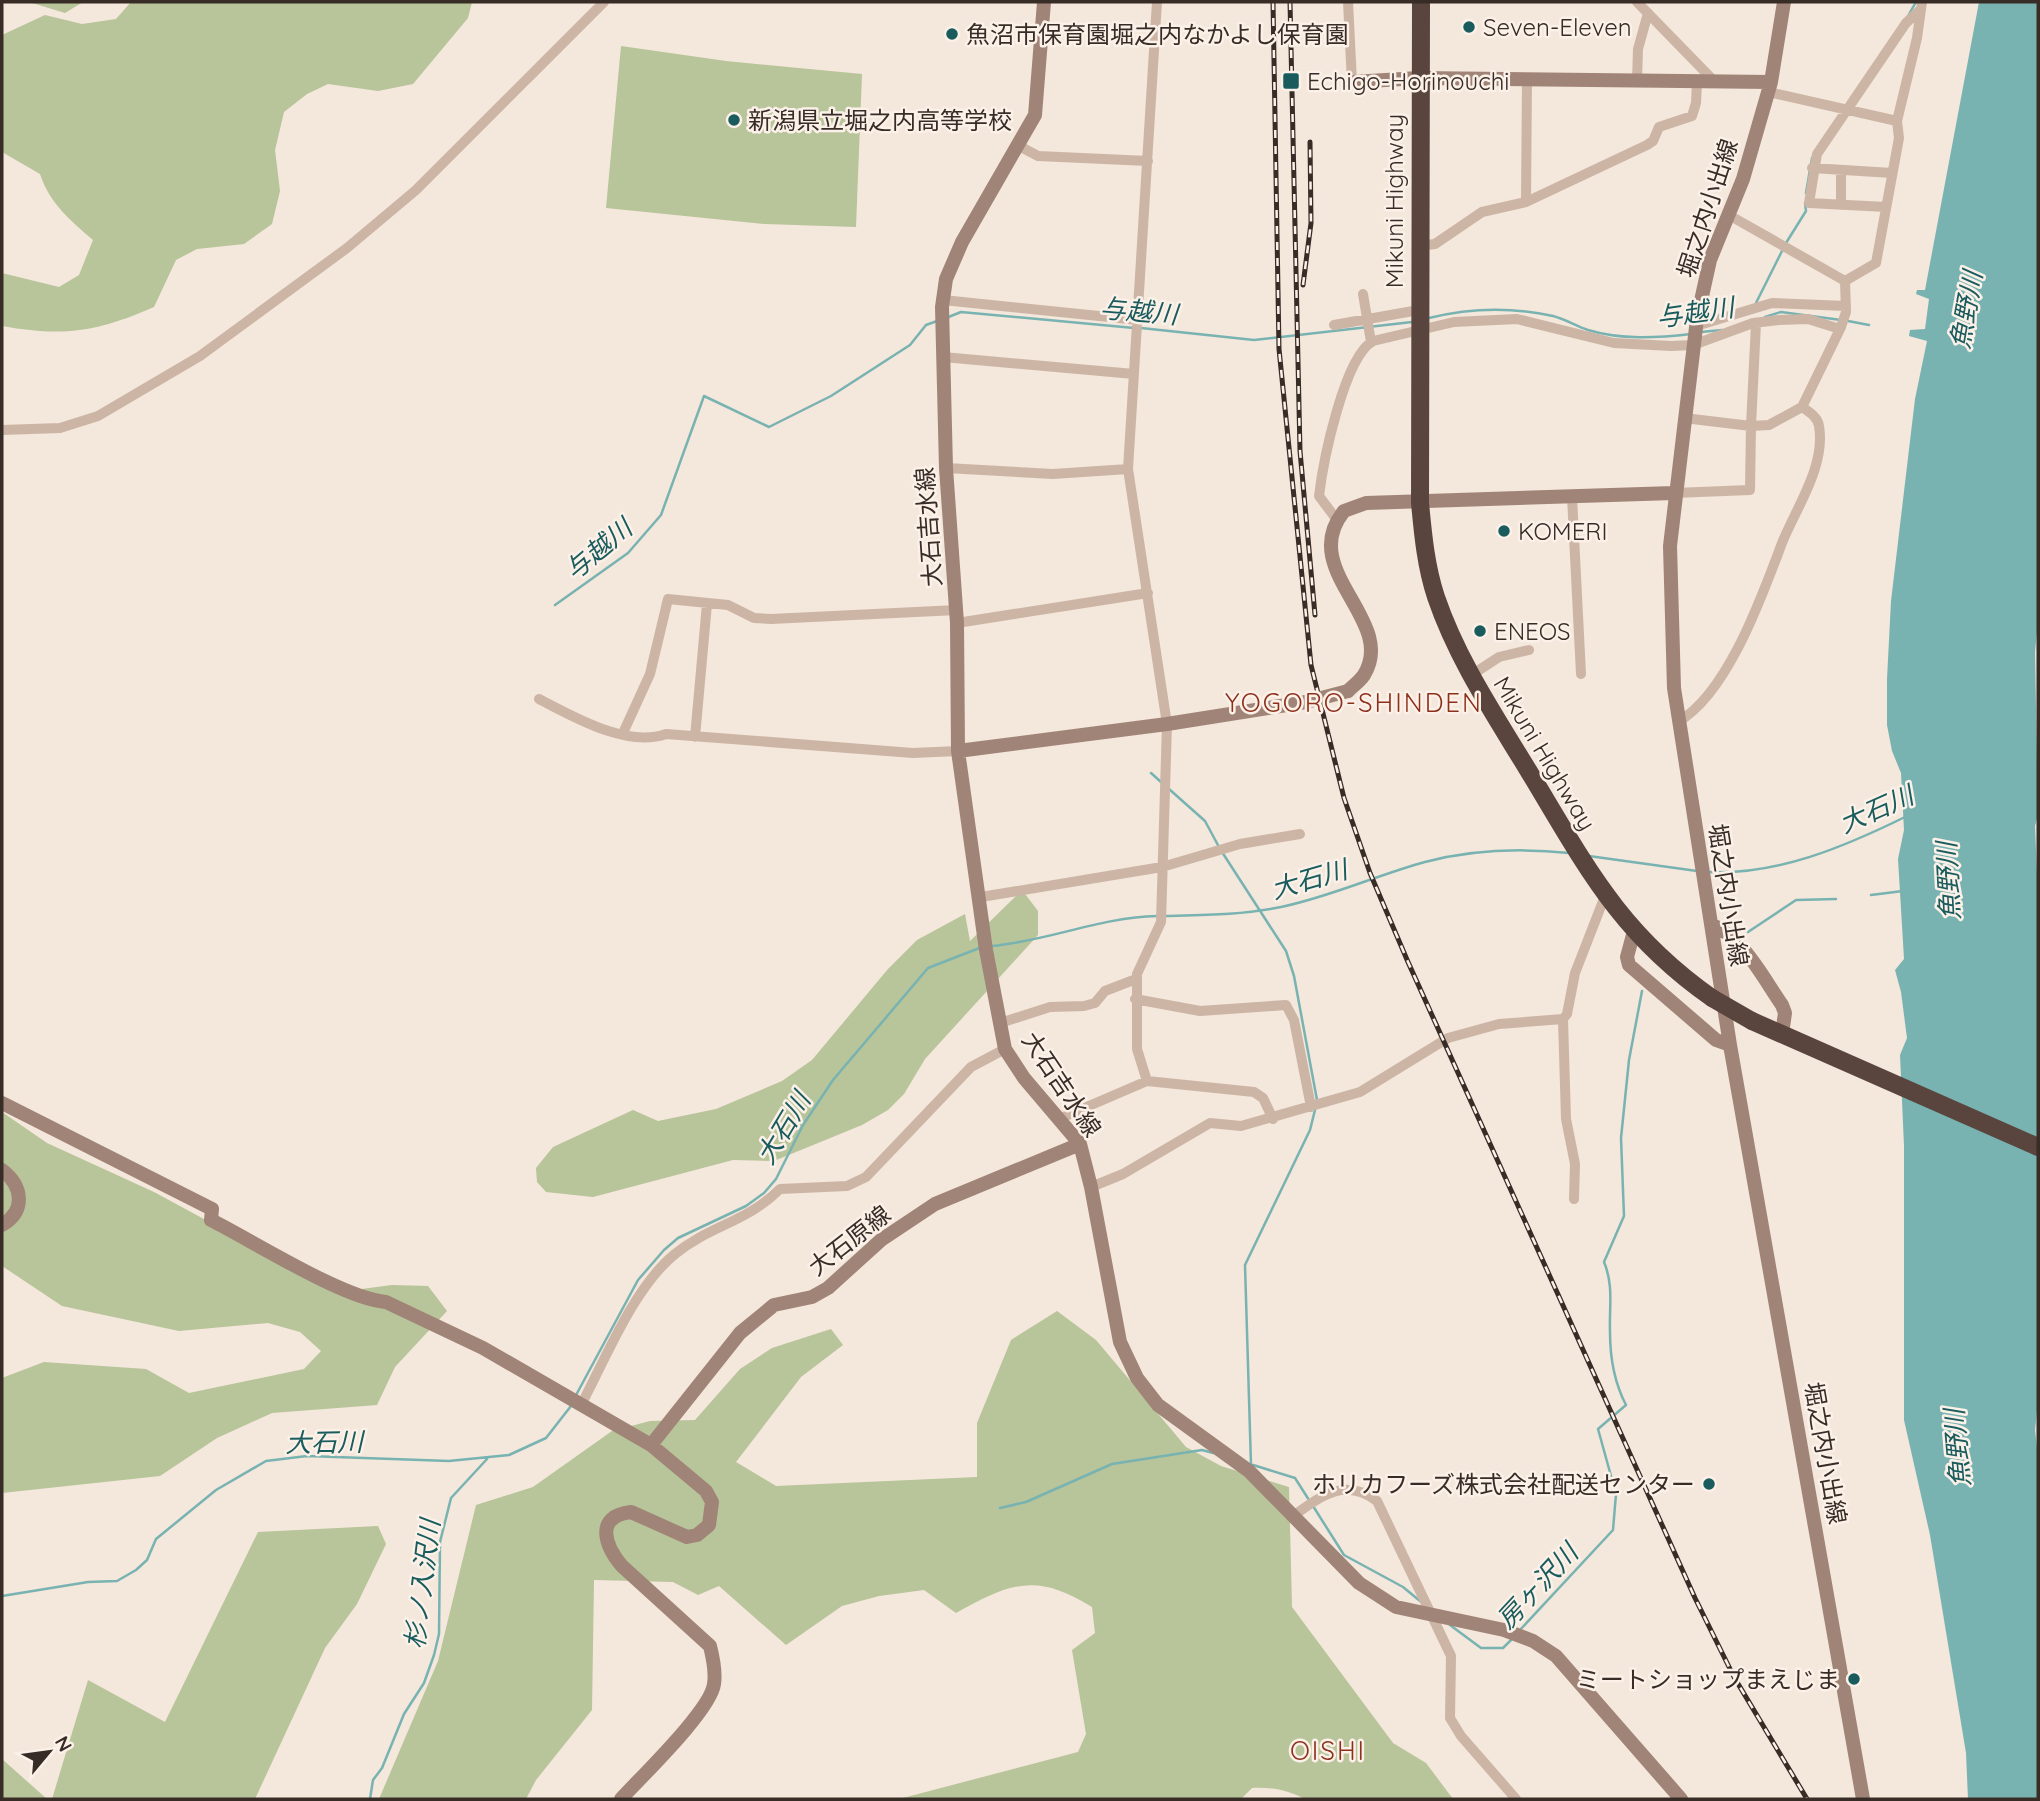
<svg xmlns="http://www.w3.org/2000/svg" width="2040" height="1801" font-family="Quicksand,'Noto Sans JP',sans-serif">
  <rect width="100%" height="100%" fill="#f4e7db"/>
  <path fill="#b8c49a" d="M29 2H83L65 13Z
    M131 2H472L468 18 413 84 378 91 328 84 307 94 284 112 275 150 280 191 272 224 244 244 197 249 176 260 154 307C97 332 63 337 2 326V273L59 287 79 275 93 240C70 220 50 204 40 174L2 152V35L45 15 82 24 116 19Z
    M621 46 726 61 862 74 856 227 765 224 606 208Z
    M1022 890 1038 911V935L925 1059 904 1094 888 1110 862 1125 774 1161 733 1160 593 1197 546 1192 537 1182 536 1168 553 1147 633 1110 658 1121 716 1109 782 1081 812 1060 888 969 917 940 965 914 970 941Z
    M2 1112 47 1143 154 1192 339 1292 392 1285 428 1286 447 1311 395 1367 377 1405 272 1413 217 1438 160 1476 2 1493V1378L44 1362 146 1369 189 1393 304 1369 321 1351 300 1332 268 1323 179 1331 62 1306 2 1266Z
    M1057 1311 1096 1340 1186 1447 1221 1466 1289 1487 1292 1607 1393 1743 1426 1763 1453 1799H1305C1287 1790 1272 1787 1252 1788L1241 1799H899L1078 1752 1086 1734 1072 1650 1095 1633 1092 1607C1036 1572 1010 1583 956 1613L924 1590 879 1596 842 1606 786 1645 719 1586 698 1595 673 1582 594 1580 592 1710 536 1780 526 1799H379L438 1661 476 1505 533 1487 612 1431 650 1421 695 1420 740 1369 772 1348 831 1329 843 1345 801 1377 736 1462 776 1486 977 1477V1423L1011 1340Z
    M378 1526 386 1544 357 1604 325 1648 255 1799H52L88 1680 165 1722 258 1532Z
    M2 1759 47 1799H2Z"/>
  <path fill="#78b3b2" d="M1979 2H2038V621L2035 652 2038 815 2035 826 2038 899V1401L2035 1430 2038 1457V1799H1968L1966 1753 1930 1535 1904 1420V1146L1900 1055 1907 1038 1901 992 1895 970 1904 959 1898 859 1904 830 1901 773 1892 751 1887 725V679L1891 601 1915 399 1927 341 1909 336 1910 330 1925 329 1929 299 1916 294 1917 290H1925Z"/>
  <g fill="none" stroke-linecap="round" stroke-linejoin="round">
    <path stroke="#78b3b2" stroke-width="2.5" d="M1908 16 1916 2
      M1806 193 1812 158
      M1786 243 1806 211 1805 203
      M1756 303 1783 249
      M1765 317 1781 312 1841 320
      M946 318 961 312 1134 328
      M1429 318C1469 308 1512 307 1553 316 1565 319 1576 326 1588 330 1621 340 1657 338 1691 334
      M1848 321 1869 325
      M1141 328 1254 340 1412 322
      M1701 332 1722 330
      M555 605 628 553 661 515 704 396 769 427 831 396 910 345 926 325 937 321
      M1151 773 1161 782
      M1169 789 1205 821 1219 847
      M1222 852 1286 951 1294 976 1317 1100
      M1589 856 1697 871
      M1708 872C1776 876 1846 846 1905 817
      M1871 895 1903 891
      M1164 916C1204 915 1242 915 1281 907 1330 897 1377 875 1425 862 1471 850 1521 848 1569 853
      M1748 932 1796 900 1836 899
      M992 946C1048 941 1101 917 1157 916
      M575 1397 638 1280 664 1250 678 1238 746 1206 764 1193 776 1179 803 1125 833 1080 928 968 982 947
      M1250 1464 1295 1478 1309 1500
      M1251 1465 1245 1265 1310 1130 1315 1110
      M1313 1506 1344 1555 1403 1587 1420 1601
      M1000 1508 1026 1502 1112 1464 1202 1450 1213 1453
      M2 1596 88 1582 117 1581 136 1570 147 1560 156 1539 216 1490 266 1461 307 1456 449 1461 509 1455 546 1438 571 1406
      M1450 1625 1481 1648H1503L1512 1639
      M1519 1631 1613 1530 1616 1494 1598 1429 1626 1405C1614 1382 1610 1358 1610 1332 1609 1307 1614 1286 1604 1262L1624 1216 1621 1138 1629 1060 1642 991
      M370 1799 373 1780 382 1768 404 1714 424 1683 434 1655 439 1634 440 1542 451 1498 487 1459"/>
    <path stroke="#cdb5a6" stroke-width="10" d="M1348 2 1352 82
      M1637 2 1715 82
      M1637 81 1638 49 1648 13
      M1768 92 1897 121
      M1019 146 1038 156 1148 161
      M1812 168 1892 173
      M1526 202 1527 80
      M1841 205V172
      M1886 207 1809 203 1817 154 1906 23 1920 10
      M1727 214 1845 281
      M1419 246 1435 244 1482 212 1526 202 1647 145 1653 141 1659 127 1692 116 1696 103 1697 82
      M1363 294 1371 342
      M943 300 1138 320
      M1334 325 1419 310
      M1696 326 1772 303 1846 306
      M943 357 1134 374
      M1684 418 1751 426 1756 323
      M2 430 60 428 98 416 200 356 347 248 416 190 604 2
      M946 468 1053 474 1128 469
      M1674 493 1750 490 1751 426 1769 425 1802 407 1841 327 1846 312 1845 281 1876 263 1899 138 1897 121 1917 38 1922 2
      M1572 497 1581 674
      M1337 520 1319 496C1323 462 1344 357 1373 341L1454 322 1517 319 1614 343 1671 346 1693 345 1753 323 1779 320 1808 319 1840 329
      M957 623 1148 593
      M1470 676 1499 657 1529 650
      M539 699C574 717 627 748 666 734L913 753 958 751
      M1678 722C1728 693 1762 596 1782 543 1796 508 1826 466 1819 426 1818 417 1809 412 1802 407
      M623 733 650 674 668 599 728 605 754 618 771 619 957 610
      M695 737 707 604
      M981 897 1162 867 1240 844 1300 834
      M1135 999 1200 1011 1286 1005 1294 1020 1311 1107
      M1563 1019 1566 1119 1575 1164 1574 1199
      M1000 1023 1050 1007 1084 1006 1095 1003 1105 991 1136 979
      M1147 1081 1137 1049V974L1161 922 1167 724 1128 469 1157 2
      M1061 1118 1147 1081 1254 1092 1263 1098 1273 1119
      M1091 1187 1123 1174 1210 1123 1241 1126 1360 1092 1448 1038 1499 1024 1563 1019 1567 1014 1575 973 1605 896
      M581 1405C606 1358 634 1287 675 1254 709 1226 747 1222 780 1189L847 1186 866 1177 971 1067 1005 1049
      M1293 1516C1321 1496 1345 1477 1377 1501L1451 1656 1450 1718 1461 1736 1516 1799"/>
    <path stroke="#a08477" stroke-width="14" d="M1044 2 1035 115 962 242 946 279 942 307 946 468 957 623 958 751 986 950 1005 1049 1024 1078 1080 1144 1091 1187 1120 1342 1137 1378 1158 1405 1249 1471 1359 1583 1396 1607 1504 1630 1533 1641 1556 1656 1681 1799
      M1784 2 1771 82 1743 179 1710 260 1697 319 1670 546 1674 688 1730 1045 1863 1799
      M1352 82 1419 78 1771 82
      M1348 691C1353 686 1360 681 1364 675 1398 620 1296 570 1344 511L1366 503 1674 493
      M958 751 1167 724 1306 702
      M1711 924C1744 939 1762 976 1782 1005L1785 1013 1782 1034
      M1634 931 1627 957 1629 965 1716 1040 1730 1045 1731 1051
      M2 1103 212 1209 211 1220C253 1241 344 1299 386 1302L483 1348 651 1445 706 1491 712 1502 709 1525 697 1535 687 1537 631 1512C594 1516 605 1546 622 1566L710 1646C713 1658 716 1672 714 1684 711 1710 641 1777 621 1799
      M2 1170C23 1186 26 1211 2 1225
      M651 1445 740 1333 774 1305 812 1297 828 1288 881 1240 935 1204 1080 1144"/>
    <path stroke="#5a453e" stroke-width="18" d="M1421 2 1420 503C1423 535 1426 567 1436 597 1457 659 1494 714 1528 770 1585 864 1618 932 1712 998
      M1752 1021 2038 1147"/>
    <defs>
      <path id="rail" d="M1273 2 1279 349 1311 665 1344 798 1370 873 1408 962 1695 1598 1734 1677 1807 1799
        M1290 2 1300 451 1315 615
        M1303 285 1311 223 1310 142"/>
    </defs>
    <use href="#rail" stroke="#382c27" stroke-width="5"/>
    <use href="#rail" stroke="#fbf1e8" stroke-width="2.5" stroke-dasharray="8" stroke-linecap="butt"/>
    <path stroke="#a08477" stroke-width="14" d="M1306 702 1348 691"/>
    <path stroke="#5a453e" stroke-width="18" d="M1712 998 1752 1021"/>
  </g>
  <g fill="#1a5c5d" stroke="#fbf1e8" stroke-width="2.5">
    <circle cx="1469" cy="27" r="7"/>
    <circle cx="952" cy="34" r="7"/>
    <rect x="1282" y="72" width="18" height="18" rx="3.5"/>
    <circle cx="734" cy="120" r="7"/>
    <circle cx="1504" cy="531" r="7"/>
    <circle cx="1480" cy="631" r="7"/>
    <circle cx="1709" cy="1484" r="7"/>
    <circle cx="1854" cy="1679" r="7"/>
  </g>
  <g text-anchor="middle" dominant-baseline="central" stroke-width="5" stroke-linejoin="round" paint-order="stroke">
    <g font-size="24" fill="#382c27" stroke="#fbf1e8" text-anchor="start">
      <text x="1483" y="27">Seven-Eleven</text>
      <text x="966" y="34">魚沼市保育園堀之内なかよし保育園</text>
      <text x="1307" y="81">Echigo-Horinouchi</text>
      <text x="748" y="120">新潟県立堀之内高等学校</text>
      <text x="1518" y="531">KOMERI</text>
      <text x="1494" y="631">ENEOS</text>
      <text x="1695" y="1484" text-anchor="end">ホリカフーズ株式会社配送センター</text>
      <text x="1840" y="1679" text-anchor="end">ミートショップまえじま</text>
    </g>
    <g font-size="24" fill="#382c27" stroke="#fbf1e8">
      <text transform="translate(1394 201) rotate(-90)">Mikuni Highway</text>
      <text transform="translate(1707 208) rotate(-72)">堀之内小出線</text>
      <text transform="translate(928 527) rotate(-94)">大石吉水線</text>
      <text transform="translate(1545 753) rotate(59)">Mikuni Highway</text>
      <text transform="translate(1729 895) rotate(81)">堀之内小出線</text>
      <text transform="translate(1062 1084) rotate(56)">大石吉水線</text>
      <text transform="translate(849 1240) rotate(-38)">大石原線</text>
      <text transform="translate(1826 1453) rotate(80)">堀之内小出線</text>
    </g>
    <g font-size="26" font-style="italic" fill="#1a5c5d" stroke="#fbf1e8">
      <text transform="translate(1966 310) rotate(-80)">魚野川</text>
      <text transform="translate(1139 311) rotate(5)">与越川</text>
      <text transform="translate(1695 312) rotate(-8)">与越川</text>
      <text transform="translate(598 549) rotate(-40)">与越川</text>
      <text transform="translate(1876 809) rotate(-24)">大石川</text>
      <text transform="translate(1309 879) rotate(-16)">大石川</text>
      <text transform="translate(1948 881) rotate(-93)">魚野川</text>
      <text transform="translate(783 1128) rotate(-59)">大石川</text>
      <text transform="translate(324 1442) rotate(-1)">大石川</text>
      <text transform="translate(1957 1448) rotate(-95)">魚野川</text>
      <text transform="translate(422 1584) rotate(-83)">杉ノ入沢川</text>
      <text transform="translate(1537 1586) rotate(-47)">房ヶ沢川</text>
    </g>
    <g font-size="26" letter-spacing="2" fill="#8d301b" stroke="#fbf1e8">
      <text x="1354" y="702">YOGORO-SHINDEN</text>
      <text x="1328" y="1750">OISHI</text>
    </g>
  </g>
  <rect width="2040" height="1801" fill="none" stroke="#382c27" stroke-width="7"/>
  <g transform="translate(49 1752) rotate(61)" stroke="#fbf1e8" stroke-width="5" paint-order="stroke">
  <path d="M0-5L12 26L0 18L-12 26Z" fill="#382c27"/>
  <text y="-10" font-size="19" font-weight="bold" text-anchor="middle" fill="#382c27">N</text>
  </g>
</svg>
